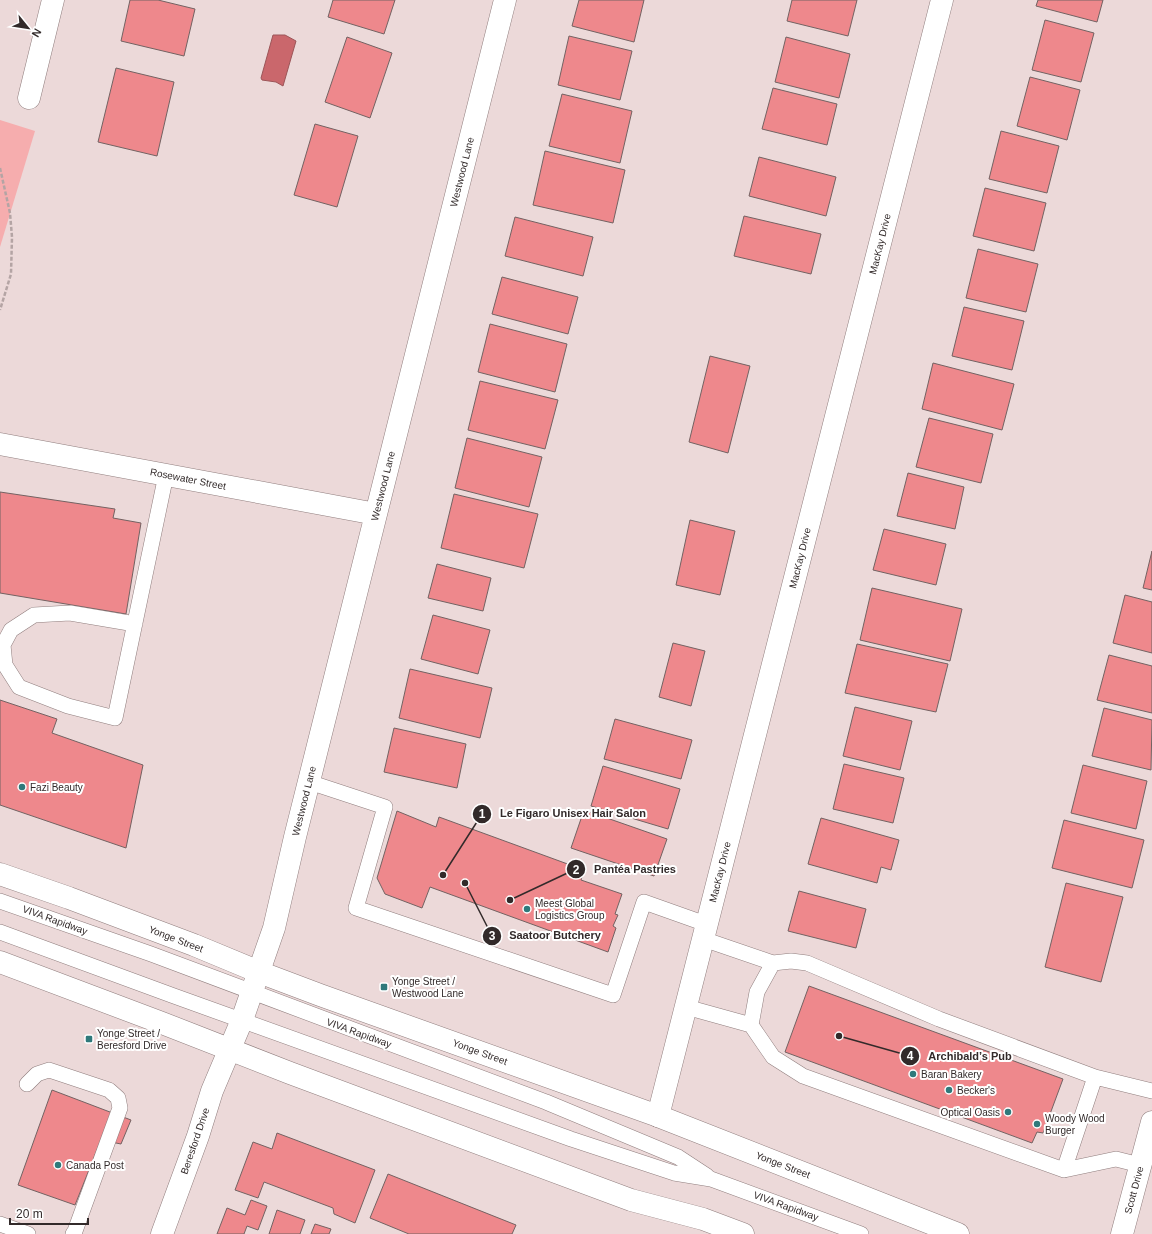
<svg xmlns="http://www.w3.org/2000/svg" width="1152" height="1234" font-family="Helvetica,sans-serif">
  <rect width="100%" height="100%" fill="#ecd9d9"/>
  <path fill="#f6adae" d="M0 120 35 131 0 247Z"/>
  <path fill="#ca676c" stroke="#9c5558" d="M273 35H285L296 41 283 86 276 82 262 80 261 78Z"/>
  <path fill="#ee888c" stroke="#736262" d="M130 0H158L195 9 184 56 121 41Z
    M333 0H395L384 34 328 17Z
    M579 0H644L634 42 572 26Z
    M792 0H857L848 36 787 21Z
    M1038 0H1103L1097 22 1036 6Z
    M1045 20 1094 33 1081 82 1032 70Z
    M569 36 632 51 620 100 558 85Z
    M347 37 392 53 370 118 325 102Z
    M786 37 850 54 839 98 775 82Z
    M116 68 174 82 157 156 98 142Z
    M1030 77 1080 90 1067 140 1017 126Z
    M773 88 837 104 827 145 762 129Z
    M562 94 632 111 620 163 549 146Z
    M315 124 358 136 337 207 294 195Z
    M1001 131 1059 146 1047 193 989 179Z
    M545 151 625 170 613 223 533 205Z
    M759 157 836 177 826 216 749 196Z
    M985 188 1046 203 1034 251 973 236Z
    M744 216 821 234 811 274 734 256Z
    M515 217 593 237 583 276 505 256Z
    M978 249 1038 264 1026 312 966 298Z
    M502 277 578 297 568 334 492 314Z
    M964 307 1024 321 1012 370 952 356Z
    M490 324 567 344 555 392 478 372Z
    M710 356 750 366 728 453 689 442Z
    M933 363 1014 384 1002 430 922 409Z
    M480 381 558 400 545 449 468 430Z
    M929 418 993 434 981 483 916 467Z
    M467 438 542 457 529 507 455 488Z
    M908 473 964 487 955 529 897 516Z
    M0 492 115 509 113 518 141 523 126 614 0 593Z
    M454 494 538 514 524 568 441 548Z
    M690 520 735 531 720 595 676 585Z
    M884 529 946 544 936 585 873 570Z
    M1152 551V590L1143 588Z
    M437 564 491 578 483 611 428 598Z
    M872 588 962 609 950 661 860 640Z
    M1125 595 1152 602V653L1113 643Z
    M433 615 490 630 478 674 421 659Z
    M673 643 705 651 691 706 659 697Z
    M857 644 948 664 936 712 845 693Z
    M1109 655 1152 666V713L1097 700Z
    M410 669 492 688 480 738 399 718Z
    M0 700 57 719 52 733 143 765 126 848 0 805Z
    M855 707 912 721 900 770 843 756Z
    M1104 708 1152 720 1151 770 1092 756Z
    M615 719 692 740 681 779 604 759Z
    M394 728 466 744 457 788 384 772Z
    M844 764 904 778 893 823 833 809Z
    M1083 765 1147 781 1136 829 1071 813Z
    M603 766 680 789 668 829 591 806Z
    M584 810 667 839 654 876 571 848Z
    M397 811 436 827 439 817 584 870 581 880 622 894 615 914 618 915 613 926 616 928 608 952 430 887 422 908 385 894 377 878Z
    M821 818 899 840 891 870 881 867 877 883 808 864Z
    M1064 820 1144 840 1132 888 1052 868Z
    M1066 883 1123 897 1101 982 1045 967Z
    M799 891 866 909 856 948 788 931Z
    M809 986 1063 1079 1043 1133 1037 1132 1032 1143 785 1052Z
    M52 1090 131 1120 121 1144 101 1140 75 1205 18 1185Z
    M277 1133 375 1170 355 1223 334 1214 333 1208 264 1182 258 1198 235 1190 253 1142 272 1149Z
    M388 1174 516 1225 512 1234H409L370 1218Z
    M251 1200 267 1206 258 1230 247 1226 244 1234H217L227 1208 245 1215Z
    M277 1210 305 1220 300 1234H269Z
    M315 1224 331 1229 329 1234H311Z"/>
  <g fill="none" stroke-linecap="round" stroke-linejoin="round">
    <defs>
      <path id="service" d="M135 624 70 613 34 615 11 630 3 645 5 665 19 687 68 706 115 718 166 475
        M309 782 385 807 356 908 613 995 644 902 706 924
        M0 901 151 954 546 1102 678 1157 707 1176
        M0 932 174 996 571 1139 674 1173 711 1179 861 1234
        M703 939 773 963
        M686 1007 751 1025 773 1057 803 1076 1064 1170 1116 1159 1140 1165
        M751 1025 757 992 773 963 791 961 807 963 939 1019 1095 1077
        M27 1084 37 1074 49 1070 109 1090 118 1098 120 1108 75 1231 73 1234
        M1064 1170 1095 1077 1152 1091
        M0 1224 28 1234"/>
      <path id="minor" d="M29 98 53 0
        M0 444 376 514
        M658 1116 942 0
        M162 1234 198 1136 212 1091 242 1020 274 928 295 837 505 0
        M1122 1234 1152 1122"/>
      <path id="primary" d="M0 874 69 898 194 945 259 972 320 995 658 1116 958 1234
        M0 962 162 1023 290 1073 631 1200 703 1219 743 1234"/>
    </defs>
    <use href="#service" stroke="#907e7e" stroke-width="16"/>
    <use href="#minor" stroke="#907e7e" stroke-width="23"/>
    <use href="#primary" stroke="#907e7e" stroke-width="23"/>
    <path stroke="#b4a4a4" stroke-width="2.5" stroke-dasharray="4 2" stroke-linecap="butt" d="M0 168 10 213 12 237 11 274 0 310"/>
    <use href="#service" stroke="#fff" stroke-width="15"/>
    <use href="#minor" stroke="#fff" stroke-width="22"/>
    <use href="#primary" stroke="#fff" stroke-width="22"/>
  </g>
  <g fill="#2f797b" stroke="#fff" stroke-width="1.5">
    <circle cx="22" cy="787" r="4"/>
    <circle cx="527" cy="909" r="4"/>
    <rect x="380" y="983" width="8" height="8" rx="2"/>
    <rect x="85" y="1035" width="8" height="8" rx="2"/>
    <circle cx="913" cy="1074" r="4"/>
    <circle cx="949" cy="1090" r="4"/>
    <circle cx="1008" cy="1112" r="4"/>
    <circle cx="1037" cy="1124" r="4"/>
    <circle cx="58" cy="1165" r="4"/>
  </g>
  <g text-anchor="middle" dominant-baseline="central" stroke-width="4" stroke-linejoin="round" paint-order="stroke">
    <g font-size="10" fill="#322a2a" stroke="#fff">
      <text transform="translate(462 172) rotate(-76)">Westwood Lane</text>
      <text transform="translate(880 244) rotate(-76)">MacKay Drive</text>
      <text transform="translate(188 479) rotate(11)">Rosewater Street</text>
      <text transform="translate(383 486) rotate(-76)">Westwood Lane</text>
      <text transform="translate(800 558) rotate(-76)">MacKay Drive</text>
      <text transform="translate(304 801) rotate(-76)">Westwood Lane</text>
      <text transform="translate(720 872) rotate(-76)">MacKay Drive</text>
      <text transform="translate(55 920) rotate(20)">VIVA Rapidway</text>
      <text transform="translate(176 939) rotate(21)">Yonge Street</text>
      <text transform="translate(359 1033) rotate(20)">VIVA Rapidway</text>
      <text transform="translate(480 1052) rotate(20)">Yonge Street</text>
      <text transform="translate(195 1141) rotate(-71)">Beresford Drive</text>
      <text transform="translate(783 1165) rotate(21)">Yonge Street</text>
      <text transform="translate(1134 1190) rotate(-75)">Scott Drive</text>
      <text transform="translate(786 1206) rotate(20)">VIVA Rapidway</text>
    </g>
    <g font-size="10" fill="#322a2a" stroke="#fff" text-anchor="start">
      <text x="30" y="787">Fazi Beauty</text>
      <text x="535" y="903">Meest Global<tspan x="535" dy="12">Logistics Group</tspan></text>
      <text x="392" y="981">Yonge Street /<tspan x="392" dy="12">Westwood Lane</tspan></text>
      <text x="97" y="1033">Yonge Street /<tspan x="97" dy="12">Beresford Drive</tspan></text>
      <text x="921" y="1074">Baran Bakery</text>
      <text x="957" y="1090">Becker's</text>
      <text x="1000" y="1112" text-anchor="end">Optical Oasis</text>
      <text x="1045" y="1118">Woody Wood<tspan x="1045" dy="12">Burger</tspan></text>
      <text x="66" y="1165">Canada Post</text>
    </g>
  </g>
  <path fill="none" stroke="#322a2a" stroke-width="1.5" d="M443 875L482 814M510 900L576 869M465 883L492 936M839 1036L910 1056"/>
  <g fill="#322a2a" stroke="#fff" stroke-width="1.5">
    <circle cx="443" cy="875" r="4"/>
    <circle cx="510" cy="900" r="4"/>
    <circle cx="465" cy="883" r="4"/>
    <circle cx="839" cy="1036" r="4"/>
    <circle cx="482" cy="814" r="10"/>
    <circle cx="576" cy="869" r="10"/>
    <circle cx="492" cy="936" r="10"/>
    <circle cx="910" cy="1056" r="10"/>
  </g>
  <g font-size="12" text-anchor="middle" font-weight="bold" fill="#fff">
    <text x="482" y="818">1</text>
    <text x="576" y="874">2</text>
    <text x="492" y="940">3</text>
    <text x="910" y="1060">4</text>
  </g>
  <g font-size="11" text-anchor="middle" font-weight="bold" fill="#322a2a" stroke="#fff" stroke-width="4" stroke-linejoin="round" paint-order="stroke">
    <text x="573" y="817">Le Figaro Unisex Hair Salon</text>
    <text x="635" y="873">Pantéa Pastries</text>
    <text x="555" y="939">Saatoor Butchery</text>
    <text x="970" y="1060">Archibald’s Pub</text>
  </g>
  <g transform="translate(28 28) rotate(120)" stroke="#ffffff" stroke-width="3" paint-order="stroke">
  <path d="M0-3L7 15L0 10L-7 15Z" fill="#322a2a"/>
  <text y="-6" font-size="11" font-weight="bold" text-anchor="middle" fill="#322a2a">N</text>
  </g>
  <path d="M10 1218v6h78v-6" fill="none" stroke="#322a2a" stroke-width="2"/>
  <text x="16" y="1218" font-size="12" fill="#322a2a" stroke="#ffffff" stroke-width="3" paint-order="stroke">20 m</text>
</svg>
